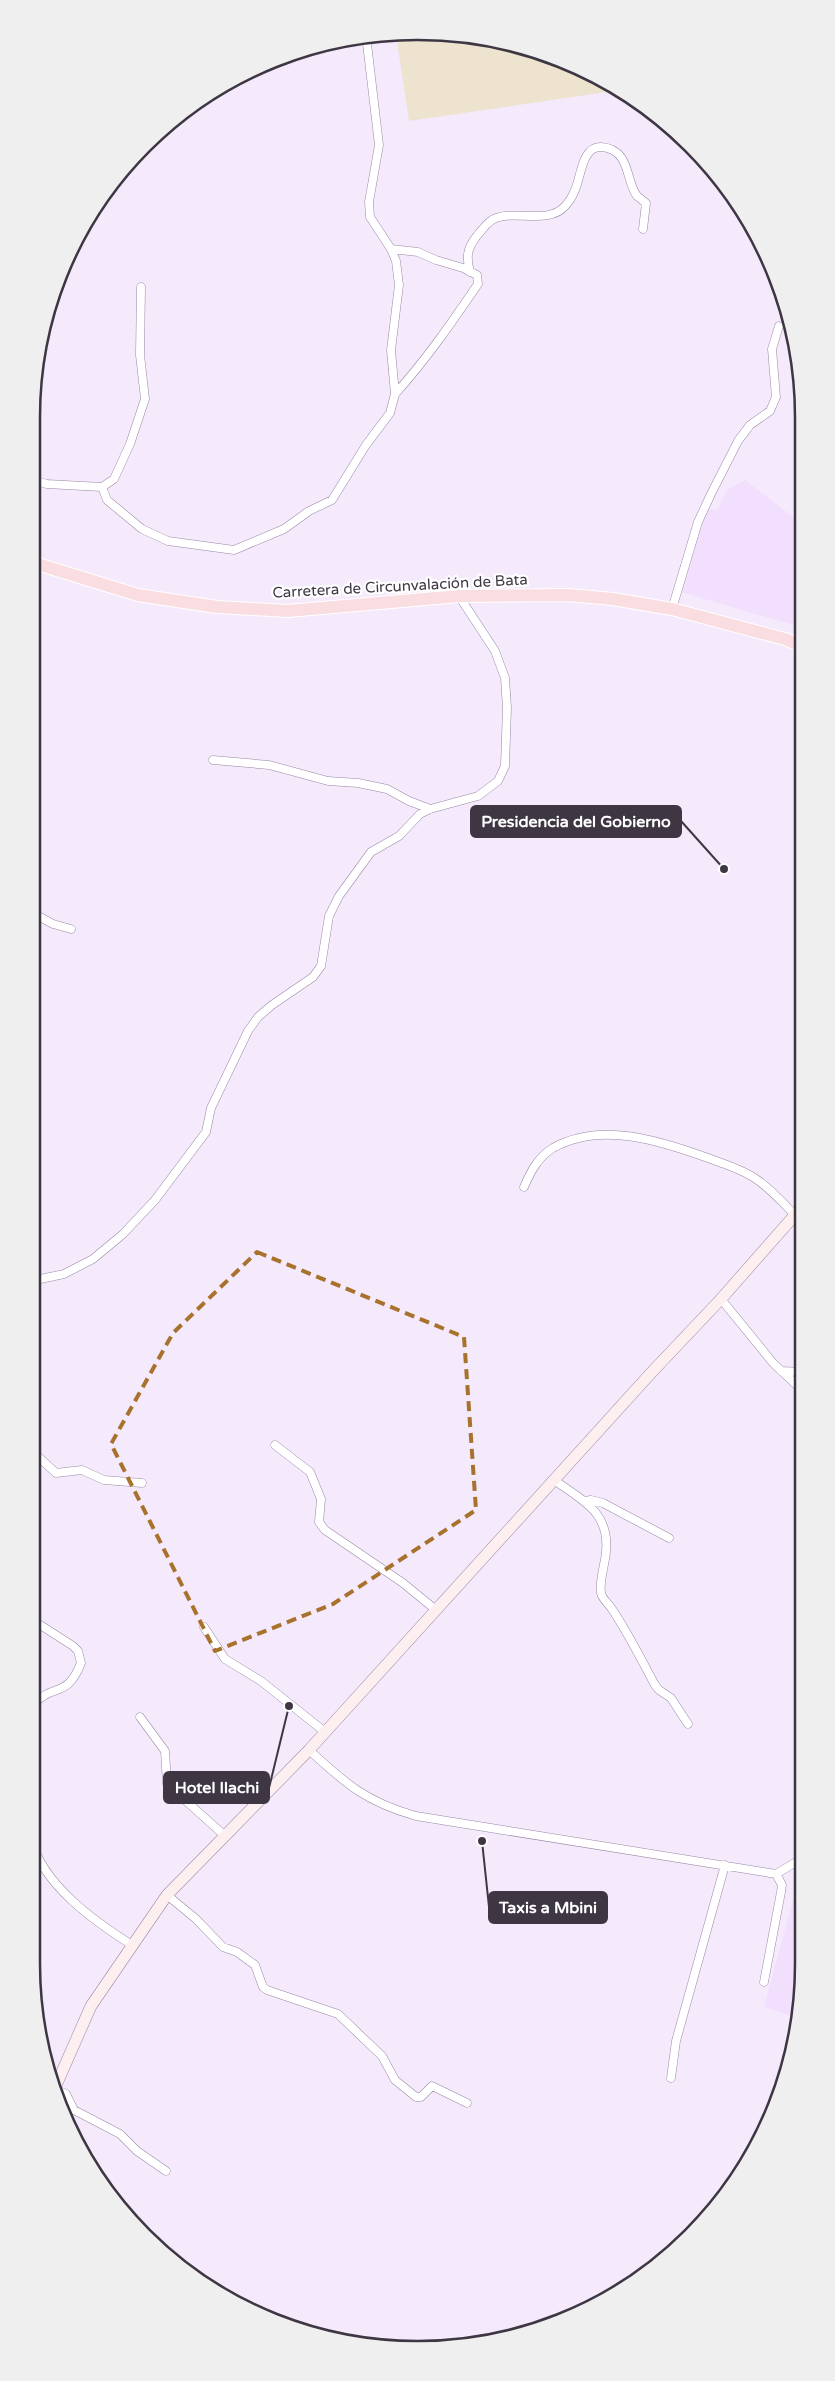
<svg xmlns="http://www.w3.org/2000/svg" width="835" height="2381" font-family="'Varela Round',sans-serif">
  <rect width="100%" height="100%" fill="#f5e9fc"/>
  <path fill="#f1dffd" d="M745 480 801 523V627L681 592 707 509 717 510 727 490Z
    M802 1867 804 1963 797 2017 764 2007Z"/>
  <path fill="#ede3ce" d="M442 32 517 44 611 83 620 90 409 121 396 34Z"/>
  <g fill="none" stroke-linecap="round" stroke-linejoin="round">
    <defs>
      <path id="minor" d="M391 249 418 252 436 260 463 268 477 275 478 284C452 322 426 360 395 394
        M470 272C466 257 467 249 476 237 481 231 486 224 492 220 511 208 548 226 565 206 569 202 573 195 575 190 581 177 582 146 601 147 631 149 625 180 637 196 640 198 643 201 646 203L643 229
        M31 480 47 484 102 487 107 500 142 529 168 541 234 550 284 529 309 511 332 500 366 445 390 413 395 394 391 350 399 285 396 261 391 249 370 217 369 202 379 145 366 35
        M102 487 114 479 130 444 145 399 140 355 141 287
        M672 609 698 522 711 494 738 441 750 425 770 411 776 397 772 349 779 326
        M213 760 269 765 328 781 358 783 387 789 409 801 430 809
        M31 912 53 924 71 929
        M524 1187C531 1171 538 1157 553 1148 601 1121 661 1141 708 1158 724 1164 742 1169 756 1179 771 1189 783 1203 795 1215
        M31 1281 64 1274 93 1259 123 1234 155 1200 206 1132 211 1108 248 1031 258 1017 272 1005 313 977 321 966 329 916 339 896 371 852 399 836 420 814 430 809 478 796 498 781 505 766 507 708 505 678 495 651 459 596
        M721 1299 773 1363 803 1391
        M781 1371 803 1372
        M275 1445 310 1472 321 1499 319 1522 325 1530 403 1583 436 1610
        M31 1450 56 1473 82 1470 104 1480 142 1483
        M554 1480C582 1500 610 1512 606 1552 605 1565 599 1580 601 1593 602 1599 609 1604 612 1609 628 1633 641 1659 655 1685L659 1690 671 1698 688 1724
        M584 1501 591 1500 603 1503 669 1538
        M31 1619 73 1646 78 1651 81 1663C67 1699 53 1683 34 1704L31 1775
        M204 1627 225 1659 261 1681 325 1732
        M140 1717 165 1751 167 1784 224 1835
        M309 1750C346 1784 366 1802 416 1816L776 1874 782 1885 781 1892 764 1982
        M31 1839C43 1885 94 1921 132 1945
        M776 1874 796 1862 804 1861
        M167 1895 196 1919 223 1947 237 1952 255 1965 263 1987 267 1990 338 2014 382 2056 395 2080 416 2097H421L432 2086 467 2103
        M671 2078 676 2041 725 1865
        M55 2089 66 2094 74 2110 120 2134 137 2151 166 2171"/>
      <path id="secondary" d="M54 2090 91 2006 167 1895 309 1750 651 1373 721 1299 802 1207"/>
      <path id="primary" d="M31 562 138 595 217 607 288 611 459 596 568 595 613 599 672 609 785 639 801 646"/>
    </defs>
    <use href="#minor" stroke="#9988a4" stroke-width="9"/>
    <use href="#secondary" stroke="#9988a4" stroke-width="12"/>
    <use href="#primary" stroke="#fff" stroke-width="14"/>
    <use href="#minor" stroke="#fff" stroke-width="8"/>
    <use href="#secondary" stroke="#fdeeef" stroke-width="11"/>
    <use href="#primary" stroke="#fadde0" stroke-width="12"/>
  </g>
  <path fill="none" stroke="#a8722d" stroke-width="4" stroke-dasharray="10 6" stroke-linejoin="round" d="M257 1252 464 1337 476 1510 333 1604 215 1651 111 1444 173 1333Z"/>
  <g text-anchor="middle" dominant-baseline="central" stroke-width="4.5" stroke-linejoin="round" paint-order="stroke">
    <g font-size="15" fill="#3e3743" stroke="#fff">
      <text transform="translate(400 586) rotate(-3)">Carretera de Circunvalación de Bata</text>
    </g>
  </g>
  <path d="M0 0H835V2381H0ZM417 40H418A377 377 0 0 1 795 417V1964A377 377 0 0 1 418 2341H417A377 377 0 0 1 40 1964V417A377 377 0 0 1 417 40Z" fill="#f0eff0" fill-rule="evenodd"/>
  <path fill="none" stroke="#3e3743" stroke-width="2.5" d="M417 40H418A377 377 0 0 1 795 417V1964A377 377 0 0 1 418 2341H417A377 377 0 0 1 40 1964V417A377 377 0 0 1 417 40Z"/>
  <path fill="none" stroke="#3e3743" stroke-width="2" d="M724 869L681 821M289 1706L269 1788M482 1841L489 1907"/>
  <g fill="#3e3743" stroke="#fff" stroke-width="2">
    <circle cx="724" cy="869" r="5"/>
    <circle cx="289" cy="1706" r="5"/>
    <circle cx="482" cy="1841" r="5"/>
  </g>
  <g fill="#3e3743" stroke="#3e3743" stroke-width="2">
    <rect x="471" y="806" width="210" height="31" rx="5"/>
    <rect x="164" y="1772" width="105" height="31" rx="5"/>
    <rect x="489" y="1892" width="118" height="31" rx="5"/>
  </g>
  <g font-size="16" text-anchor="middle" font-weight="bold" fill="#fff">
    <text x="576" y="827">Presidencia del Gobierno</text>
    <text x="217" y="1793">Hotel Ilachi</text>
    <text x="548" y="1913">Taxis a Mbini</text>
  </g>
</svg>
